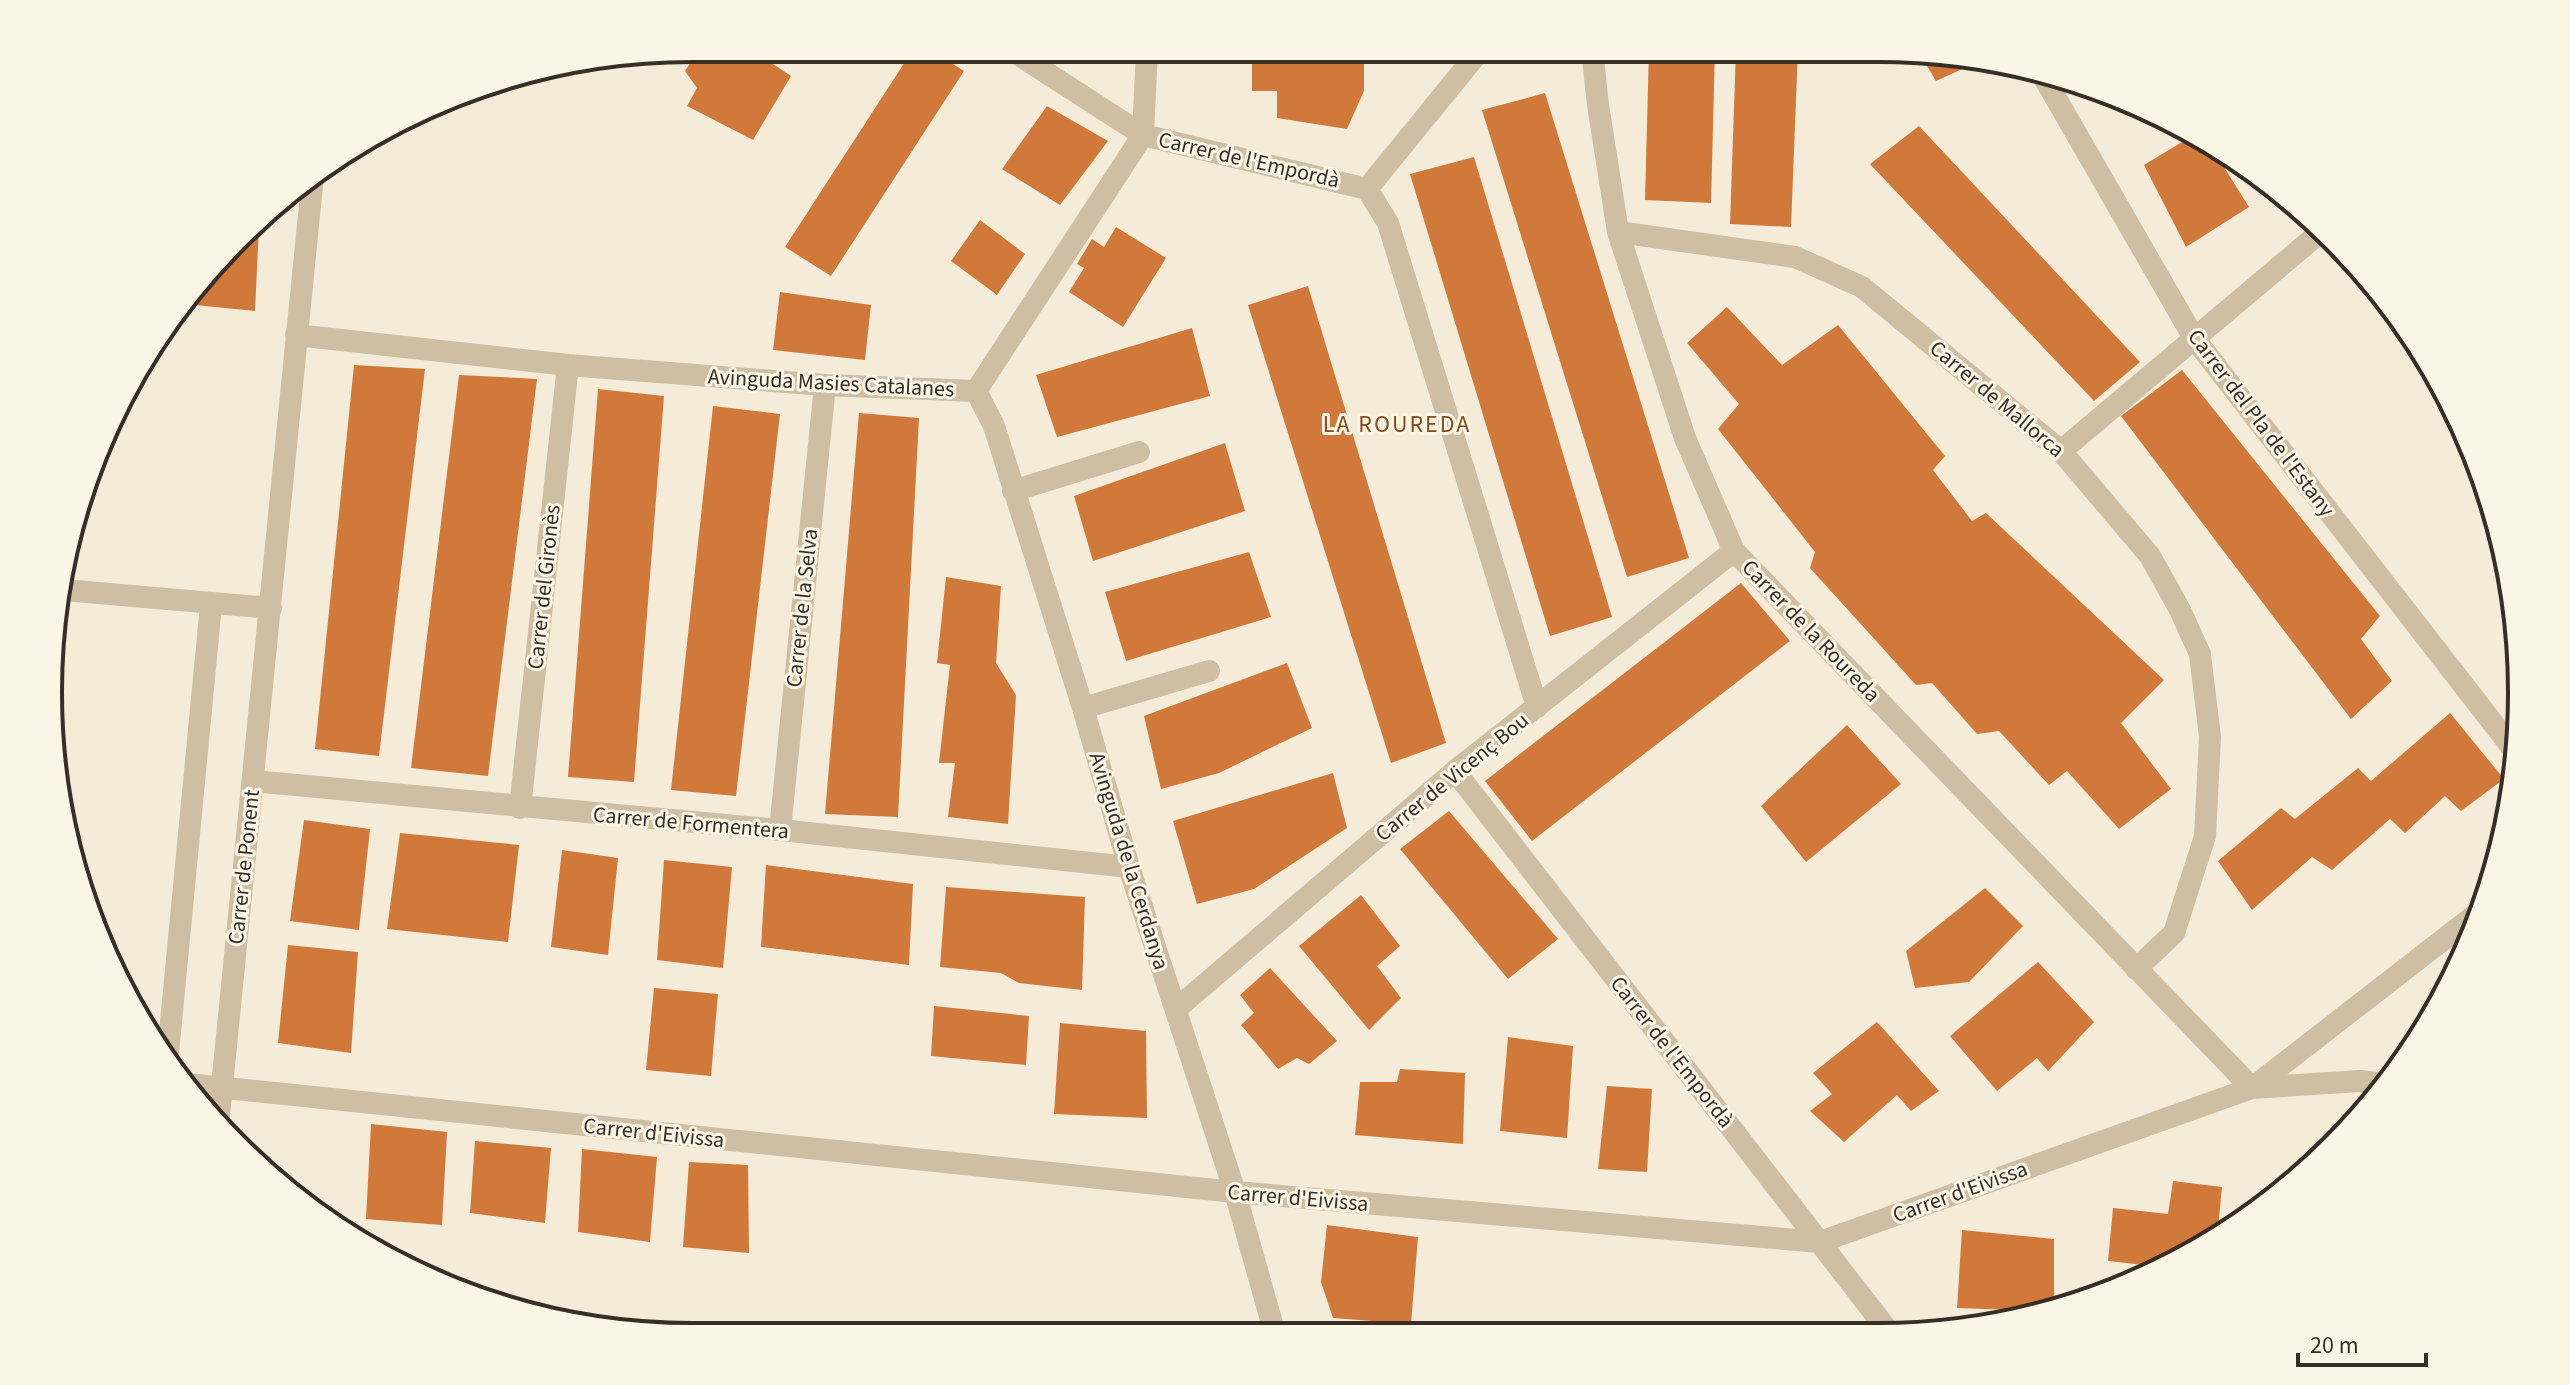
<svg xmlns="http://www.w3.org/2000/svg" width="2570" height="1385" font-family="'Source Sans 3',sans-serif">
  <rect width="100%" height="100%" fill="#f4ecd9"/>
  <path fill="#d0793b" d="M700 48H749L791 76 753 140 687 106 697 88 685 71Z
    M914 48H928L964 71 831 276 785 247Z
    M1225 49H1364V91L1347 129 1277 118V91H1252V60L1224 56Z
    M1649 49H1715L1711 203 1645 200Z
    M1736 49H1798L1791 227 1730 224Z
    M1917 49H1919L1982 60 1936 81Z
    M1545 93 1689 558 1627 577 1482 110Z
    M1047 106 1108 141 1060 205 1002 169Z
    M1919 126 2140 362 2094 401 1870 164Z
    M2197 133 2207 140 2249 207 2186 247 2144 165Z
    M1474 157 1612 617 1550 636 1410 174Z
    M2265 181 2280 192 2274 196Z
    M980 220 1025 254 997 295 951 261Z
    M259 226 255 311 185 304 225 261Z
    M1116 227 1166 258 1123 327 1069 292 1084 268 1077 264 1092 239 1104 247Z
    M1308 286 1446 743 1391 763 1248 305Z
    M780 292 871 305 865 360 773 350Z
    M1727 307 1782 365 1838 325 1945 456 1933 470 1972 521 1986 513 2164 680 2121 723 2171 789 2119 829 2067 771 2049 785 1999 731 1977 734 1932 683 1916 685 1810 568 1815 552 1718 429 1739 404 1687 343Z
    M1192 328 1210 396 1057 437 1036 375Z
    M354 365 425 369 379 756 315 749Z
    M2182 370 2380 616 2361 639 2392 681 2351 719 2121 416Z
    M459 375 537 379 488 776 411 768Z
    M598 389 664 396 634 782 568 777Z
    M713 406 780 414 736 796 671 790Z
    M859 413 919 418 898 817 825 814Z
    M1225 443 1245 511 1093 561 1074 496Z
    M1249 552 1271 617 1126 661 1105 592Z
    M946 577 1001 586 996 663 1016 695 1008 824 948 817 955 763H939L950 665 937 663Z
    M1741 583 1790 641 1532 841 1485 781Z
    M1287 663 1312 728 1219 773 1161 789 1144 716Z
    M2450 713 2504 779 2461 811 2445 796 2405 833 2390 819 2332 870 2312 857 2252 910 2218 861 2281 808 2295 819 2358 768 2371 781Z
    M1847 725 1901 784 1806 862 1761 806Z
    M1333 773 1347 828 1254 889 1197 904 1173 821Z
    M1449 811 1558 939 1508 979 1400 849Z
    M304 820 370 829 359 930 290 921Z
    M400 833 519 845 508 942 387 929Z
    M562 850 618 858 608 955 551 947Z
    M664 860 732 867 723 968 657 960Z
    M766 865 913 884 909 965 761 947Z
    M946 887 1085 897 1082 990 1019 983 1001 973 940 967Z
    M1985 888 2023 926 1969 982 1915 988 1906 951Z
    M1361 895 1400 946 1377 966 1401 998 1369 1030 1299 946Z
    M288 945 358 952 351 1053 278 1043Z
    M2038 962 2094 1022 2048 1071 2037 1058 1997 1091 1950 1036Z
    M1270 968 1337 1041 1309 1064 1297 1058 1278 1069 1241 1025 1254 1013 1240 995Z
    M654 988 718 994 711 1076 646 1070Z
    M934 1006 1029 1016 1026 1065 931 1056Z
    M1877 1022 1939 1091 1911 1111 1897 1095 1844 1142 1810 1111 1832 1094 1813 1073Z
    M1060 1023 1146 1031 1147 1118 1054 1114Z
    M1508 1037 1573 1046 1567 1138 1500 1131Z
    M1400 1069 1465 1073 1463 1144 1355 1135 1360 1082H1397Z
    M1607 1086 1652 1089 1647 1172 1598 1169Z
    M371 1124 447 1132 442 1225 366 1219Z
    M475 1141 551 1148 545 1223 470 1213Z
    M582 1149 657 1157 650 1242 578 1232Z
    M689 1162 748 1165 749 1253 683 1247Z
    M2173 1181 2222 1187 2217 1238 2163 1267 2108 1261 2113 1208 2168 1214Z
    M1327 1225 1418 1237 1411 1324 1333 1318 1321 1282Z
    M1962 1230 2054 1239V1307L2038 1311 1957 1308Z"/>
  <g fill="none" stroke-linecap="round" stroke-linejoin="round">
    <path stroke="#cdbea4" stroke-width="22" d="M1008 48 1143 135 1367 189 1481 49
      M1592 49 1598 105 1618 232 1685 438 1734 551 2252 1088 2484 908
      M2039 69 2194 338 2517 754
      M1367 189 1388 223 1537 707
      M1618 232 1795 257 1862 287 2061 451 2150 556 2180 610 2200 654 2210 737 2205 836 2174 933 2136 969
      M296 335 568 365 825 385 976 391 1143 135 1147 49
      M976 391 994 426 1083 708 1129 867 1235 1192 1275 1334
      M2061 451 2323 230
      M1013 491 1139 452
      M64 590 271 608
      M1083 708 1209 671
      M1455 771 1889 1332
      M253 781 780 830 1129 867
      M520 808 568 365
      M780 830 825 385
      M1176 1009 1455 771 1734 551
      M168 1053 211 605
      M187 1084 1235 1192 1820 1242 2252 1088 2360 1081 2386 1084
      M218 1126 313 175"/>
  </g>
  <g text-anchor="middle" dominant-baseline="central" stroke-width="6" stroke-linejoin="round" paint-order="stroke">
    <g font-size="22" fill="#372f26" stroke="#fbf5e6">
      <text transform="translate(1249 160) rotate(13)">Carrer de l'Empordà</text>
      <text transform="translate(831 383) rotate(3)">Avinguda Masies Catalanes</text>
      <text transform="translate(1997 399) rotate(40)">Carrer de Mallorca</text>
      <text transform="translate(2261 423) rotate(53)">Carrer del Pla de l'Estany</text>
      <text transform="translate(544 587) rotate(-84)">Carrer del Gironès</text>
      <text transform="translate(802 608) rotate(-84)">Carrer de la Selva</text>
      <text transform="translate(1811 631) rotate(46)">Carrer de la Roureda</text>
      <text transform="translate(1452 777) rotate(-39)">Carrer de Vicenç Bou</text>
      <text transform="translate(691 823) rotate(5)">Carrer de Formentera</text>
      <text transform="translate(1129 861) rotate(73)">Avinguda de la Cerdanya</text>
      <text transform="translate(244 867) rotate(-84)">Carrer de Ponent</text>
      <text transform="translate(1672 1052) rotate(52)">Carrer de l'Empordà</text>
      <text transform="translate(654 1133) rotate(6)">Carrer d'Eivissa</text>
      <text transform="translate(1960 1192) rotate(-20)">Carrer d'Eivissa</text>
      <text transform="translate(1298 1198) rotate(5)">Carrer d'Eivissa</text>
    </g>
    <g font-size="24" letter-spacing="2" fill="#8d4919" stroke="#fbf5e6">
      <text x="1397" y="424">LA ROUREDA</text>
    </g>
  </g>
  <path d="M0 0H2570V1385H0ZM692 62H1878A630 630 0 0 1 2508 692V693A630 630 0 0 1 1878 1323H692A630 630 0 0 1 62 693V692A630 630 0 0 1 692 62Z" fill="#fbf5e6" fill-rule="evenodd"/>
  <path fill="none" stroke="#372f26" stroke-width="4" d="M692 62H1878A630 630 0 0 1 2508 692V693A630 630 0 0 1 1878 1323H692A630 630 0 0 1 62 693V692A630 630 0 0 1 692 62Z"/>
  <path d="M2298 1353v12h128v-12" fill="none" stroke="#372f26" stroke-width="4"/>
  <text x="2310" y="1353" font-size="24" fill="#372f26" stroke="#fbf5e6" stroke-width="6" paint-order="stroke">20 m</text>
</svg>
